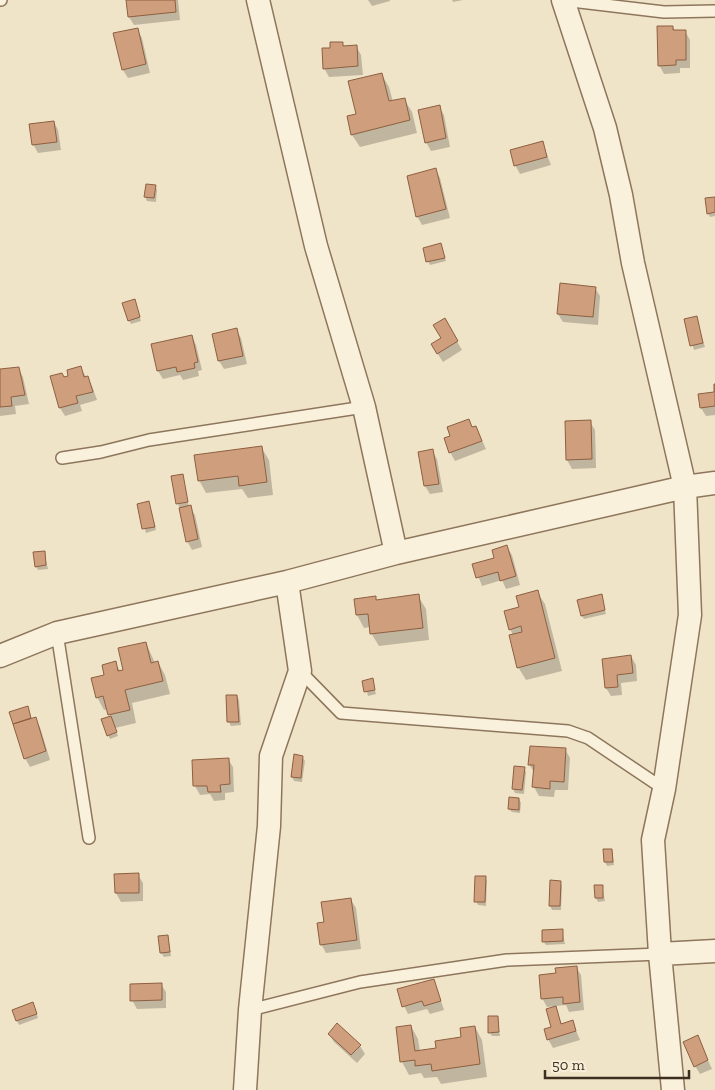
<svg xmlns="http://www.w3.org/2000/svg" width="715" height="1090" font-family="'Zilla Slab',serif">
  <rect width="100%" height="100%" fill="#f0e4c8"/>
  <path fill="#0003" d="M127 0H178L180 20 134 25 129 17Z
    M368 0H390V1L372 6Z
    M452 0H463L453 2Z
    M673 27 675 31H685L690 40V68H680V73L664 74 659 65Z
    M137 29 142 38 150 73 128 78 123 70Z
    M342 43 344 47 356 46 361 55 363 75 329 77 324 68 331 49Z
    M382 75 389 87 393 102 404 99 412 112 417 133 360 147 352 135 357 115Z
    M439 107 444 115 450 147 431 151 426 142Z
    M54 122 58 130 61 150 38 153 33 144Z
    M542 142 551 165 520 174 515 165Z
    M435 169 440 178 450 218 422 225 417 216Z
    M155 186 157 190 156 202 147 201 145 197Z
    M715 198V216L710 217 708 213Z
    M440 245 446 261 430 265 428 261Z
    M595 288 600 296 598 325 563 322 558 314Z
    M136 304 141 321 131 324 129 320Z
    M696 318 705 347 694 350 685 320Z
    M444 319 462 350 443 362 432 345 442 339Z
    M236 330 241 338 247 364 224 369 219 361 213 335Z
    M192 336 196 345 202 370 198 371 199 376 183 380 180 375 163 379 158 371 152 345Z
    M80 367 92 386 97 400 80 405 82 411 65 416 60 408 52 377H70Z
    M18 368 23 377 29 404 15 406 16 414 0 416V371Z
    M715 393V415L706 416 701 408Z
    M469 421 473 428 476 427 486 449 455 461 450 452 452 437Z
    M566 422H590L595 430 596 468 572 469 567 460Z
    M261 447 269 460 273 495 248 498 242 489 206 493 199 480Z
    M432 451 437 459 443 492 430 494 425 486Z
    M182 476 189 507 195 515 202 547 192 550 187 541 178 503Z
    M149 503 156 530 146 533 138 505Z
    M507 547 512 555 520 585 506 589 502 580 482 586 474 565 496 559Z
    M44 552 48 569 38 570 36 566Z
    M537 592 545 604 562 671 526 680 518 667 513 635 510 629 520 608Z
    M418 596 426 609 429 640 379 646 371 633V627L364 628 357 615 355 600 375 597 377 601Z
    M601 596 606 614 584 619 582 616Z
    M146 643 155 663 158 662 165 675 170 694 132 703 136 723 115 728 118 736 110 739 108 735 111 717 108 709 104 710 97 697 106 676 115 663 121 672 124 671Z
    M631 656 636 665 637 681 621 683 622 695 611 696 606 688 603 660Z
    M372 680 376 694 368 696 364 682Z
    M227 696H237L239 700 241 725 231 726 229 722Z
    M29 712 32 720 35 719 40 727 50 760 30 767 25 758 11 713Z
    M565 749 570 758 568 790H555L554 797 539 796 534 787 535 774 529 764Z
    M302 757 305 761 302 782 294 781 292 777Z
    M228 759 233 767 234 792 225 793V800L214 801 210 794 200 795 195 786 193 761Z
    M524 769 526 772 524 794 515 793 513 789Z
    M519 799 521 803 520 813 512 812 509 809Z
    M612 850 614 865 607 866 605 862Z
    M116 875H138L143 883V901L121 902 116 893Z
    M485 877 487 881 486 906 478 905 476 901Z
    M560 882 562 886 561 910H552L550 906Z
    M602 886 605 901 598 902 596 898Z
    M351 900 356 908 361 949 326 953 321 944 325 923Z
    M562 930 565 944 546 945 543 941Z
    M168 936 171 956 164 957 161 953Z
    M576 967 581 975 584 1010 569 1012 566 1005 547 1007 542 998 557 974Z
    M434 980 444 1010 430 1014 427 1009 408 1014 404 1006Z
    M161 984 166 992V1008L137 1009 132 1000Z
    M35 1008 38 1018 19 1025 17 1021Z
    M555 1008 562 1024 572 1021 580 1040 553 1048 548 1039Z
    M497 1017 500 1036H492L490 1033Z
    M411 1026 418 1039 420 1051 438 1049 462 1038 475 1027 482 1040 487 1077 441 1084 437 1077 424 1078 421 1073 409 1075 402 1062 397 1028Z
    M329 1034 360 1046 365 1054 357 1063 334 1042Z
    M697 1037 712 1069 700 1074 695 1066Z"/>
  <path fill="#cf9f7d" stroke="#8d5f41" d="M126 0H175L176 12 128 17Z
    M657 26H673V30H686V60H676V65L658 66Z
    M138 28 146 64 122 70 113 33Z
    M330 42H343V46L357 45 358 66 323 69 322 48H330Z
    M382 73 389 101 405 98 410 120 351 135 347 116 356 114 348 81Z
    M440 105 446 138 425 143 418 110Z
    M54 121 57 142 32 145 29 124Z
    M543 141 547 157 514 166 510 150Z
    M436 168 446 209 416 217 407 176Z
    M146 184 156 185 154 198 144 197Z
    M715 197V212L707 214 705 198Z
    M441 243 445 258 426 262 423 248Z
    M560 283 596 287 593 317 557 314Z
    M135 299 140 317 128 321 122 303Z
    M697 316 703 343 690 346 684 319Z
    M445 318 458 341 437 354 431 344 441 338 433 325Z
    M237 328 243 356 218 361 212 334Z
    M192 335 198 362 194 363 195 368 177 372 176 367 157 371 151 344Z
    M81 366 84 377 88 376 93 392 76 396 78 403 59 408 50 376 62 373 64 377 68 376 67 370Z
    M19 367 25 395 11 397 12 406 0 407V369Z
    M714 384H715V406L700 408 698 394 714 392Z
    M469 419 472 427 476 426 482 441 449 453 444 438 450 436 447 427Z
    M591 420 592 459 566 460 565 421Z
    M262 446 267 482 239 486 238 476 198 481 194 455Z
    M433 449 439 484 424 486 418 452Z
    M183 474 188 502 176 504 171 476Z
    M149 501 155 527 142 529 137 504Z
    M191 505 198 539 186 542 179 508Z
    M507 545 516 576 500 581 498 572 476 578 472 564 494 558 492 550Z
    M45 551 46 565 35 567 33 552Z
    M538 590 555 658 517 668 509 635 522 632 521 626 509 630 504 611 519 607 516 596Z
    M419 594 423 628 370 634 368 614 356 615 354 599 376 596V600Z
    M602 594 605 610 581 616 577 600Z
    M146 642 151 663 158 661 163 681 125 690 130 710 108 715 103 696 96 698 91 678 104 675 102 665 116 661 118 671 123 670 118 648Z
    M631 655 633 673 617 675 618 687 605 688 602 659Z
    M373 678 375 690 364 692 362 681Z
    M226 695H237L239 722H227Z
    M28 706 31 718 13 724 9 712Z
    M111 716 117 732 107 736 101 719Z
    M36 717 46 751 24 759 13 724Z
    M530 746 566 748 564 782 550 781V789L532 787 534 765H528Z
    M294 754 303 756 301 778 291 777Z
    M229 758 230 784 220 785 221 792H208L207 786H193L192 760Z
    M514 766 525 767 522 790 512 789Z
    M509 797 519 798V810L508 809Z
    M603 849H612L613 862H604Z
    M139 873V893H115L114 874Z
    M475 876H486L485 902H474Z
    M550 880 561 881 560 906H549Z
    M594 885H603V898H595Z
    M351 898 357 940 320 945 317 923 324 922 321 902Z
    M563 929V941L542 942V930Z
    M168 935 170 952 160 953 158 936Z
    M577 966 580 1002 563 1004V997L541 999 539 975 556 973 555 968Z
    M434 979 441 1001 424 1006 422 1001 402 1007 397 989Z
    M162 983V1000L130 1001V984Z
    M33 1002 37 1014 16 1021 12 1010Z
    M556 1006 561 1024 573 1020 576 1031 547 1040 544 1029 551 1027 546 1009Z
    M488 1016H498L499 1032 488 1033Z
    M337 1023 361 1045 351 1055 328 1034Z
    M411 1025 415 1051 436 1048 435 1041 461 1037 460 1028 475 1026 480 1064 432 1071 431 1064 415 1066V1060L400 1062 396 1027Z
    M698 1035 708 1060 694 1067 683 1042Z"/>
  <g fill="none" stroke-linecap="round" stroke-linejoin="round">
    <defs>
      <path id="service" d="M0 0H1
        M563 0 664 12 715 11
        M62 458 101 452 149 440 364 407
        M57 633 89 838
        M300 671 341 713 568 731 588 738 664 789
        M250 1010 360 982 507 960 660 954"/>
      <path id="minor" d="M258 0 316 246 364 407 396 553
        M563 0 605 128 621 195 633 263 685 487 690 615 664 789 653 840 660 954 673 1090
        M0 656 57 633 287 582 396 553 685 487 715 483
        M660 954 715 951
        M245 1090 250 1010 269 826 271 756 300 671 287 582"/>
    </defs>
    <use href="#service" stroke="#8d765c" stroke-width="14"/>
    <use href="#minor" stroke="#8d765c" stroke-width="25"/>
    <use href="#service" stroke="#faf1dc" stroke-width="11"/>
    <use href="#minor" stroke="#faf1dc" stroke-width="22"/>
  </g>
  <path d="M545 1070v8h144v-8" fill="none" stroke="#3d2e20" stroke-width="2.5"/>
  <text x="552" y="1070" font-size="15" fill="#3d2e20" stroke="#f7eed8" stroke-width="4" paint-order="stroke">50 m</text>
</svg>
